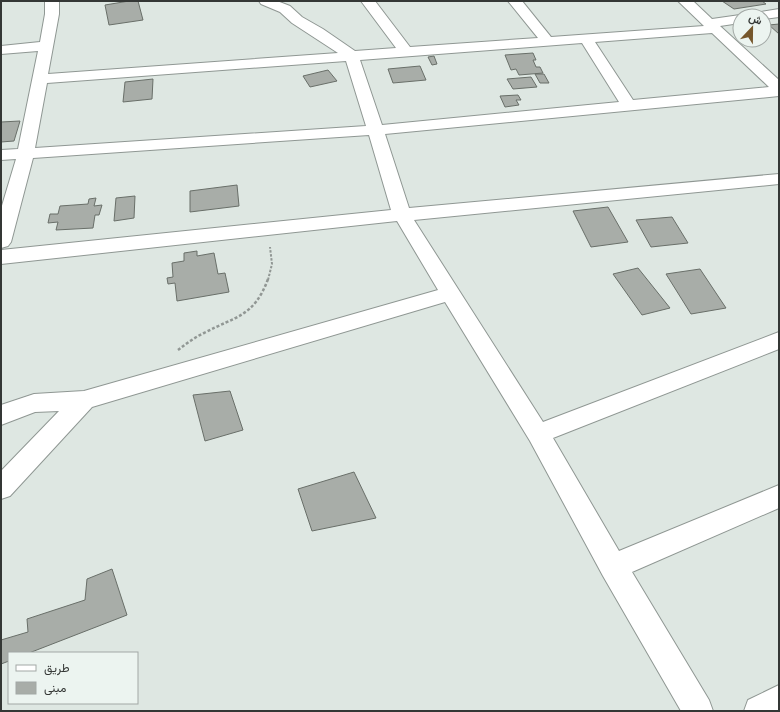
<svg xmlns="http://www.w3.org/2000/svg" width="780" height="712" font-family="'DM Sans',Vazirmatn,sans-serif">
  <rect width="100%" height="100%" fill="#dee7e2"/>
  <path fill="#a8ada8" stroke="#696f69" d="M129 1H138L143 20 109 25 105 5Z
    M722 1H762L766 4 734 9Z
    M779 24V34L769 25Z
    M533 53 536 60H533L536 67H540L543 73 519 75 516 69 511 70 505 55Z
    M434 56 437 64 432 65 428 57Z
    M420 66 426 80 393 83 388 69Z
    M328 70 337 81 310 87 303 76Z
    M535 74H544L549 83H540Z
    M531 77 537 87 513 89 507 79Z
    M153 79 152 99 123 102 125 82Z
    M518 95 521 100H516L519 105 505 107 500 96Z
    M20 121 14 141 1 142V122Z
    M237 185 239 206 190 212V191Z
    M135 196 134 218 114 221 116 198Z
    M96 198 94 206 102 205 99 215H95L93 228 56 230 58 222 48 223 50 214H58L60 206 88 204 89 199Z
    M608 207 628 242 591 247 573 211Z
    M672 217 688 243 651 247 636 220Z
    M197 251V256L214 253 218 274 225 273 229 292 177 301 175 283 168 284 167 278 173 277 172 263 184 261V253Z
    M638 268 670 308 642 315 613 274Z
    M700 269 726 308 691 314 666 274Z
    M230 391 243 430 205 441 193 395Z
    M354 472 376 518 312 531 298 489Z
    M112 569 127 615 29 653H9V661L1 664V640L28 632 27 619 85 600 87 579Z"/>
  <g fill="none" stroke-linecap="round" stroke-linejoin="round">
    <defs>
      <path id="minor" d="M45 1H59V14L48 74 338 53 292 23 280 12 261 4 259 1H277L290 6 302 17 323 29 355 51 396 48 361 1H375L410 47 538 38 508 1H522L551 37 704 26 678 1H693L712 19 740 15 744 16H740V23L720 26 779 80V96L385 134 409 208 779 174V184L414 220 543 422 779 332V349L553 438 619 551 779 485V508L632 572 709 700 713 711H681L603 576 530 441 445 302 92 407 10 496 1 499V471L59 411 35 412 1 425V405L34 394 84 391 438 290 397 221 1 264V250L391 210 369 135 33 158 11 242 8 246 1 248V209L16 159 1 160V150L18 149 38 51 1 54V46L40 42 45 14ZM712 33 769 87 633 100 595 42ZM582 43 619 102 382 125 360 60ZM346 61 366 126 35 148 47 83Z
        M779 9V17L764 19V16H753L755 13Z
        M779 685V711H744L748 700Z"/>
    </defs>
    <use href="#minor" stroke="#8f9793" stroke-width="2"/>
    <path stroke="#919794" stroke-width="2" stroke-dasharray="2.5 1.5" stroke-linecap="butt" d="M268 280 272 264 270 247"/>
    <path stroke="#919794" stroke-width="2.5" stroke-dasharray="3 2" stroke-linecap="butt" d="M178 350C186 344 195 337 204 333 236 316 254 317 268 279"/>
    <use href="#minor" fill="#fff" fill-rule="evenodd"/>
  </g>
  <rect width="780" height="712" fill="none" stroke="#343735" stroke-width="4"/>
  <rect x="8" y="652" width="130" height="52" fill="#ecf4f0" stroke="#a2a8a5"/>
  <rect x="16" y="665" width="20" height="6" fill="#ffffff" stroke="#a2a8a5"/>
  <text x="44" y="672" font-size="12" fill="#343735">طريق</text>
  <rect x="16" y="682" width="20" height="12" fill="#a8ada8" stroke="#a2a8a5"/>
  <text x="44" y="692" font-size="12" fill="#343735">مبنى</text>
  <g transform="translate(752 28) rotate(22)"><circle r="19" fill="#ecf4f0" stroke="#a2a8a5"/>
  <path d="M0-3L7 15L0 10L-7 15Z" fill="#75562b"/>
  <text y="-6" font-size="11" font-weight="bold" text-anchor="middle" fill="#343735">ش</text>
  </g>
</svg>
